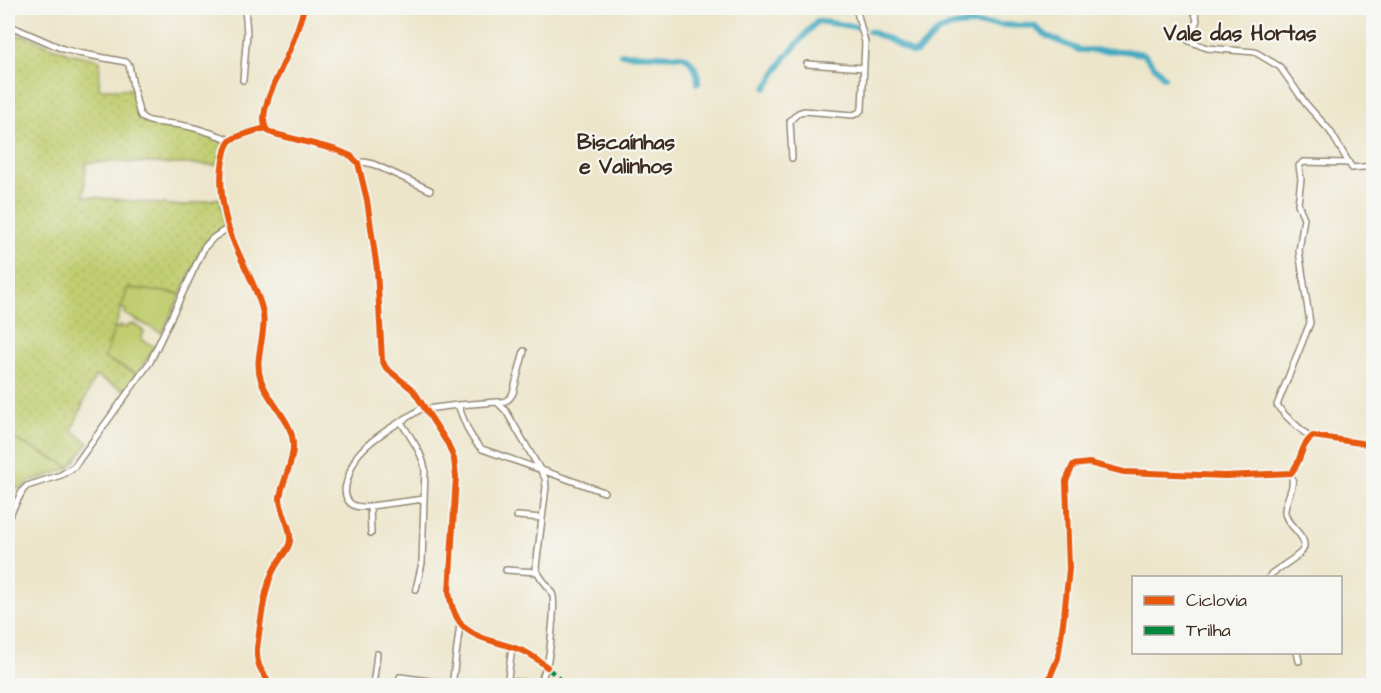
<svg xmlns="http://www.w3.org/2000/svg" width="1381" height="693" font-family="'Architects Daughter',sans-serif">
  <defs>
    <pattern id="grass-dots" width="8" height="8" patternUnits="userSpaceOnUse" patternTransform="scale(1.5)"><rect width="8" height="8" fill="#c0cd6f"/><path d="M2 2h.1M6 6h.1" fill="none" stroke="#a6b060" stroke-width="1.8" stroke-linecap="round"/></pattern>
  </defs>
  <rect width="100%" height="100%" fill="#f6f6f2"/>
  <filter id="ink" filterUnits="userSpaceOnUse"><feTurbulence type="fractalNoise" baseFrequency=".0167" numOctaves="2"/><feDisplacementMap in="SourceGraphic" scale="12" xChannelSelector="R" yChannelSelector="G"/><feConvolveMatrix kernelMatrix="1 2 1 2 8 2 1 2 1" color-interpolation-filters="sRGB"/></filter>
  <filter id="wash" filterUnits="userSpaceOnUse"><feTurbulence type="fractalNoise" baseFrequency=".008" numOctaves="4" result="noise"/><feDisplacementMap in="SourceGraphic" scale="24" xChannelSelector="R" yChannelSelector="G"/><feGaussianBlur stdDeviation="1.35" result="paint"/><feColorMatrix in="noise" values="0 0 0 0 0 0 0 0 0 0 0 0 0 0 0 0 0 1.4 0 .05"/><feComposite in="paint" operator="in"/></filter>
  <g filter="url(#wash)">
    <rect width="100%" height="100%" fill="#ece5c9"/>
    <path fill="url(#grass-dots)" stroke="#7e7c46" stroke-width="1.5" d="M8 28 19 33 18 35 21 37 23 35 68 53 100 60 99 89H133L140 121 159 126 188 128 223 141 224 143 217 165 108 162 86 163 84 196 182 206 220 198 224 225 221 229 204 243 181 294 128 288 105 358 137 374 126 391 95 376 72 430 89 443 70 467 8 436Z"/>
    <path fill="#c0cd6f" stroke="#7e7c46" stroke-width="1.5" d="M128 288 181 294 162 333 124 314 126 310 121 308Z
      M133 324 139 327 144 332 141 339 155 347 137 374 104 358 115 327 119 329 120 325 127 328 129 325Z
      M8 436 70 467 62 471 31 481 22 488 8 489Z"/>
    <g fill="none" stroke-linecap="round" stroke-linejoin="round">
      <path stroke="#3fa9bf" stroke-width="6" d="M477 8 479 11
        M869 31 894 42 912 53 917 52 939 31 952 26 968 24 1034 26 1047 36 1079 50 1124 51 1144 54 1164 77
        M621 54 683 56C693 61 698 72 698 83
        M766 88 785 58 817 21 857 27"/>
    </g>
  </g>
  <g filter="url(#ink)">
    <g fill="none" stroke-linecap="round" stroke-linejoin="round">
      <defs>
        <path id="minor" d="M1193 8 1197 20 1189 41 1207 48 1255 52 1280 67 1306 104 1330 131 1352 168 1374 166
          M8 25 63 49 78 53 126 62 129 65C131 75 137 110 141 116 146 122 156 122 163 123 190 125 206 131 231 140
          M807 64 864 68
          M243 80 247 33 245 8
          M792 158 790 121 798 113 804 111 853 115 858 113 862 109 865 42 856 8
          M358 163 364 162 373 164 430 190
          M497 402C505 402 509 401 513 393L524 351
          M458 405C464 420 469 438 482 449L604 492
          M424 407C404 420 370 438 357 456 353 463 350 470 348 478 346 484 344 489 346 496 349 505 355 507 363 507L424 499
          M426 409 458 405 497 402 506 411 545 478 546 487 536 567C538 579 550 585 553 596 555 606 550 658 546 667 544 674 541 679 540 686
          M401 422C410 437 422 452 425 469L422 563 416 589
          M1310 438C1300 427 1285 418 1277 405L1310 323 1299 251 1304 218 1298 204 1301 179 1299 166 1303 162 1349 163
          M370 506 371 533
          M517 516 542 518
          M8 518 23 490 27 486 61 475 74 467 150 362 204 248 213 238 228 228
          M506 570 537 572
          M1269 578 1271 574C1277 569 1298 557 1302 551 1312 537 1283 525 1285 510 1286 497 1296 487 1291 473
          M1297 652 1299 661
          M400 677 452 684
          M508 681 540 684
          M373 686 377 654
          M452 686 460 624
          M507 686 512 647
          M1046 686 1058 658 1064 616 1069 569 1066 481 1073 465 1089 463 1124 472 1225 476 1291 473C1303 460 1299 446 1313 436L1374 445"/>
        <path id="tertiary" d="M304 8C300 22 295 37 289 51 282 69 259 108 265 126 266 131 270 133 275 134L337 150 351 156 358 163 367 200 377 269 382 360 386 368 413 390 448 444 454 459 456 477 449 592C456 641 485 636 523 651 532 654 539 661 547 667
          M266 128C255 131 241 134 231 140 226 144 225 151 224 156 217 183 224 221 235 245 244 267 258 289 263 313 267 335 253 358 261 380 268 402 293 421 293 444 294 462 283 479 280 497 279 511 292 526 290 541 289 549 283 554 279 561 274 568 270 577 268 585 262 605 260 628 257 648 256 667 262 671 272 686"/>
      </defs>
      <use href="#minor" stroke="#948874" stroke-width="8"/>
      <use href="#tertiary" stroke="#948874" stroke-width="9"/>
      <use href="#minor" stroke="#fff" stroke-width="5"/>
      <use href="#tertiary" stroke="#fff" stroke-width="6"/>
      <path stroke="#00873e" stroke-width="4.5" stroke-dasharray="9 4.5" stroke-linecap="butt" d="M547 667 566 686"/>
      <defs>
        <path id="cycleway" d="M304 8C300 22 295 37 289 51 282 69 259 108 265 126 266 131 270 133 275 134L337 150 351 156 358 163 367 200 377 269 382 360 386 368 413 390 448 444 454 459 456 477 449 592C456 641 485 636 523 651 532 654 539 661 547 667
          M266 128C255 131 241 134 231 140 226 144 225 151 224 156 217 183 224 221 235 245 244 267 258 289 263 313 267 335 253 358 261 380 268 402 293 421 293 444 294 462 283 479 280 497 279 511 292 526 290 541 289 549 283 554 279 561 274 568 270 577 268 585 262 605 260 628 257 648 256 667 262 671 272 686
          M1046 686 1058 658 1064 616 1069 569 1066 481 1073 465 1089 463 1124 472 1225 476 1291 473C1303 460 1299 446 1313 436L1374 445"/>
      </defs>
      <use href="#cycleway" stroke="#f6f6f2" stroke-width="10"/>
      <use href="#cycleway" stroke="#e8590c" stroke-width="6"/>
    </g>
  </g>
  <g text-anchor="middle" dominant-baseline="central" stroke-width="4.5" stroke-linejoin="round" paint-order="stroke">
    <g font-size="21" font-weight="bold" fill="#3b2a1e" stroke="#f6f6f2">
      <text x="1240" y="33">Vale das Hortas</text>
      <text x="626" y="142">Biscaínhas<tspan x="626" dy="24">e Valinhos</tspan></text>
    </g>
  </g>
  <rect width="1381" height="693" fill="none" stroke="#f6f6f2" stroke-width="30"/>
  <rect x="1132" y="576" width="210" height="78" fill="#f6f6f2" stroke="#aba49d" stroke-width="1.5"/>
  <rect x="1144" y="596" width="30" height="9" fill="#e8590c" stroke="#aba49d" stroke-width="1.5"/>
  <text x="1186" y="606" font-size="18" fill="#3b2a1e">Ciclovia</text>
  <rect x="1144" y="626" width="30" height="9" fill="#00873e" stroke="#aba49d" stroke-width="1.5"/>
  <text x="1186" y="636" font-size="18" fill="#3b2a1e">Trilha</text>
</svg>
